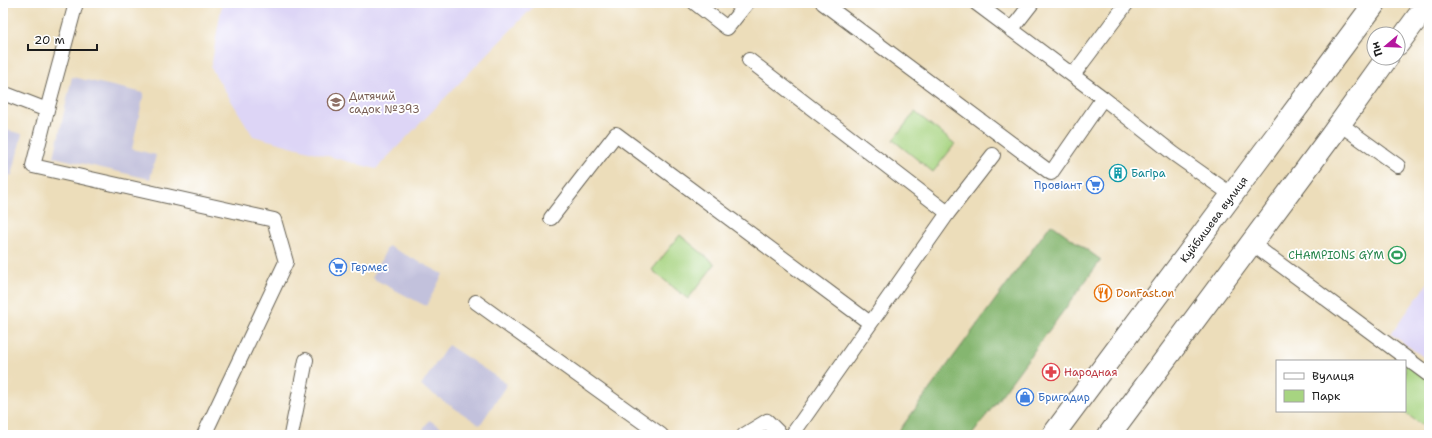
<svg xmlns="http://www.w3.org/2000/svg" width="1432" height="438" font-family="'Shantell Sans',sans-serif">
  <rect width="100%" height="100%" fill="#fff"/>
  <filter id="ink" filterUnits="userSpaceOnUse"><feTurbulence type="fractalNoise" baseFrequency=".025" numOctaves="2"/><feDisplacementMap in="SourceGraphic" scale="8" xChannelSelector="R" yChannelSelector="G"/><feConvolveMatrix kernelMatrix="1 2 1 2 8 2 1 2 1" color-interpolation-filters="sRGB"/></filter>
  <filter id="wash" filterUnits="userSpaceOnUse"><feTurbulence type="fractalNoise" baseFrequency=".012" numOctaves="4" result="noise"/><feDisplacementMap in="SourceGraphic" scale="16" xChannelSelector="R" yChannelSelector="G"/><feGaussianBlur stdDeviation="0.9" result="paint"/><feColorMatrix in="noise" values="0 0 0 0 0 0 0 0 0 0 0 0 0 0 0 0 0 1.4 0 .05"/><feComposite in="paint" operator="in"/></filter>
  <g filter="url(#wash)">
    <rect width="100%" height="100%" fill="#ecddba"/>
    <path fill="#ddd5f6" d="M222 3H537L376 169 253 136 211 68Z
      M1429 281V361L1391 334Z"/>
    <path fill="#c2c1dc" d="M72 77 144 93 132 149 156 155 150 179 54 157Z
      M3 129 22 134 12 176 3 174Z
      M388 246 443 274 426 306 372 278Z
      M448 345 507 384 480 425 421 386Z
      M429 420 454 435H420Z"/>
    <path fill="#a7d481" stroke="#62784e" d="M915 112 955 144 933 172 893 140Z
      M680 235 715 264 688 299 652 270Z
      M1405 361 1429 375V430L1402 411H1405Z"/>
    <path fill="#85b66f" stroke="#506946" d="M1051 224 1101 260 972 435H896Z"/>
  </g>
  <g filter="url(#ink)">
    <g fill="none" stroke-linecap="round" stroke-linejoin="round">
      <defs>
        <path id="service" d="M695 3 727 28 747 3
          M823 3 1051 173 1103 98
          M976 3 1103 98 1174 154 1232 195
          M1011 30 1032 3
          M749 60 948 213
          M1073 75 1127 3
          M3 93 47 110 33 166 274 220 286 262 204 435
          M47 110 76 3
          M1340 124 1398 166
          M551 218 616 134 870 323
          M1251 243 1429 375
          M476 302 661 435
          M291 435 306 360
          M744 435 767 421 781 435
          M792 435 948 213 993 155"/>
        <g id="secondary">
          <path d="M1398 44 1428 3"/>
          <path id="s1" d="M1053 435 1375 3"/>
          <path d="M1109 435 1331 136 1387 58"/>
        </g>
      </defs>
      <use href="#service" stroke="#656053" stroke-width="16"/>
      <use href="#secondary" stroke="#656053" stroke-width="24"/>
      <use href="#service" stroke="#fff" stroke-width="14"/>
      <use href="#secondary" stroke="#fff" stroke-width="22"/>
    </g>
  </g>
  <defs>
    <symbol id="school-ring" viewBox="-11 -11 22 22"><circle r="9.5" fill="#fff" stroke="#8d6e63" stroke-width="1.5"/><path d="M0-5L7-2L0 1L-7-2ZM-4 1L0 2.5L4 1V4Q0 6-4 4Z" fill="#8d6e63"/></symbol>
    <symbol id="building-ring" viewBox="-11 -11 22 22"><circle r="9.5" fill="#fff" stroke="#0f9aa8" stroke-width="1.5"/><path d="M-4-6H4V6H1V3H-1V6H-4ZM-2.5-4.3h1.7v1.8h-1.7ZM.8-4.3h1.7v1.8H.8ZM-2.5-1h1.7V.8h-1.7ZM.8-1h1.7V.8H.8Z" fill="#0f9aa8"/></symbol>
    <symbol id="supermarket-ring" viewBox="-11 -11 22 22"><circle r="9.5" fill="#fff" stroke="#3f7fe0" stroke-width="1.5"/><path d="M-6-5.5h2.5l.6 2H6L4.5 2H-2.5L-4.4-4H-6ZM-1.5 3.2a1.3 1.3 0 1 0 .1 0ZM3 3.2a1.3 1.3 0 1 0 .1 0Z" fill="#3f7fe0"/></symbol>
    <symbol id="stadium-ring" viewBox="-11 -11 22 22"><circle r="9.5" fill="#fff" stroke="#2e9e5b" stroke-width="1.5"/><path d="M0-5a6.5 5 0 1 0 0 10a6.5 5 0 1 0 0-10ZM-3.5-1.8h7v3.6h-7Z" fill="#2e9e5b"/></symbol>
    <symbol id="restaurant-ring" viewBox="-11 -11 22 22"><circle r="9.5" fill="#fff" stroke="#e8710a" stroke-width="1.5"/><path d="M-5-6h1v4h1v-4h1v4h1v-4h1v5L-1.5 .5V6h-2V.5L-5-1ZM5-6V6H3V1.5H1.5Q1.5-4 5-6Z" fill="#e8710a"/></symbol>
    <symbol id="pharmacy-ring" viewBox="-11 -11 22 22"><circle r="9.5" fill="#fff" stroke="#e0444e" stroke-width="1.5"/><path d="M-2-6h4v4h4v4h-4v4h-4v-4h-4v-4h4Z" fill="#e0444e"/></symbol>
    <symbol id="shop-ring" viewBox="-11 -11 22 22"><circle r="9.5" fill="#fff" stroke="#3f7fe0" stroke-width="1.5"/><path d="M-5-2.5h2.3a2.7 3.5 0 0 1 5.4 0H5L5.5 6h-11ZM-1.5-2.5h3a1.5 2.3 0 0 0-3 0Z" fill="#3f7fe0"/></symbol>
  </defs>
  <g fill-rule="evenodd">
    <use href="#school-ring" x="326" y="92" width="20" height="20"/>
    <use href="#building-ring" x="1108" y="163" width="20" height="20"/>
    <use href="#supermarket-ring" x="1085" y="175" width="20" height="20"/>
    <use href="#stadium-ring" x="1387" y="245" width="20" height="20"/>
    <use href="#supermarket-ring" x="328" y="257" width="20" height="20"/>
    <use href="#restaurant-ring" x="1093" y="283" width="20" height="20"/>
    <use href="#pharmacy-ring" x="1041" y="362" width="20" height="20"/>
    <use href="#shop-ring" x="1015" y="387" width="20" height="20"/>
  </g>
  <g text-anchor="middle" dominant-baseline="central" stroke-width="3.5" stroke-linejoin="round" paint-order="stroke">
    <g font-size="11" fill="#785e54" stroke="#fff" text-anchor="start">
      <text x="349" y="96">Дитячий<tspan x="349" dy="13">садок №393</tspan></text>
    </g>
    <g font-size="11" fill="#0d838f" stroke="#fff" text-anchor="start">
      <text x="1131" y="173">Багіра</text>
    </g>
    <g font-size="11" fill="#366cbe" stroke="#fff" text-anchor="start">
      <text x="1082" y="185" text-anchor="end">Провіант</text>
      <text x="351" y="267">Гермес</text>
      <text x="1038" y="397">Бригадир</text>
    </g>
    <g font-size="11" fill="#1c1c1c" stroke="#fff">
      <text stroke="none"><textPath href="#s1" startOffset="269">Куйбишева вулиця</textPath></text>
    </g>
    <g font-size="11" fill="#27864d" stroke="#fff" text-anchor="end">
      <text x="1384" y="255">CHAMPIONS GYM</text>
    </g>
    <g font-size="11" fill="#c56008" stroke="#fff" text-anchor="start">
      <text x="1116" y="293">DonFast.on</text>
    </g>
    <g font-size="11" fill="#be3a42" stroke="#fff" text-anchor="start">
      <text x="1064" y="372">Народная</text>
    </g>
  </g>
  <rect width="1432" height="438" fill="none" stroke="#fff" stroke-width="16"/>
  <rect x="1276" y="360" width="130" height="52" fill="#ffffff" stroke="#a4a4a4"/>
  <rect x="1284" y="373" width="20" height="6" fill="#ffffff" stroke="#a4a4a4"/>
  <text x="1312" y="380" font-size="12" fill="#1c1c1c">Вулиця</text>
  <rect x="1284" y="390" width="20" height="12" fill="#a7d481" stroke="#a4a4a4"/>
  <text x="1312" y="400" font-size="12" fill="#1c1c1c">Парк</text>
  <g transform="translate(1386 46) rotate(251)"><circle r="19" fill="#ffffff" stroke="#a4a4a4"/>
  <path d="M0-3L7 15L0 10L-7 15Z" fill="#b5179e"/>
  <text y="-6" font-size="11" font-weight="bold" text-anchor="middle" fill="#1c1c1c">Пн</text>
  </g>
  <path d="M28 44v6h69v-6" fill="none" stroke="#1c1c1c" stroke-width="2"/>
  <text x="34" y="44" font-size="12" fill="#1c1c1c" stroke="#ffffff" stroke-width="3" paint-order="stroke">20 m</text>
</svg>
